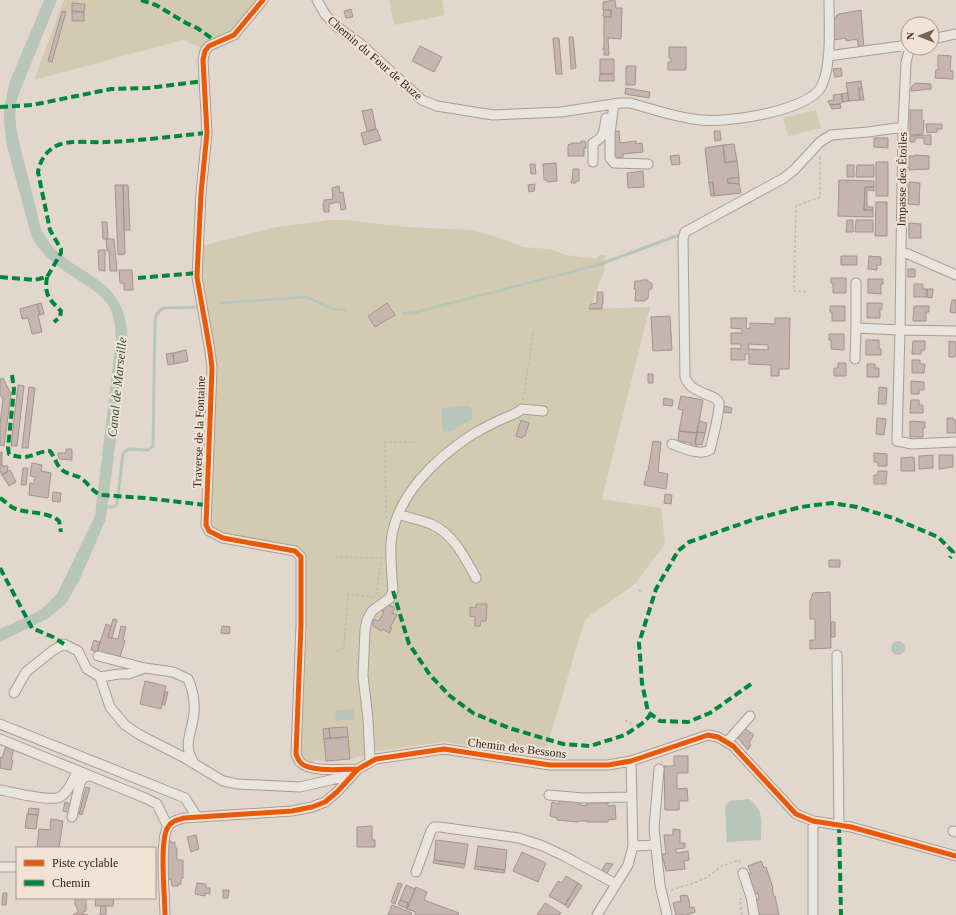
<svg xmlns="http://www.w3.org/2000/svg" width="956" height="915" font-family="Georgia,serif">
  <rect width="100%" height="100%" fill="#e2d7cd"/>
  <path fill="#d3cbb1" d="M64 0H259L231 32 220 38H214L211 39 212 42 199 47 183 40 34 80Z
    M389 0H442L445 15 394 25Z
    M816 110 821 128 788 136 783 118Z
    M329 220H346L406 227 471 230 494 236 523 247 550 249 566 255 596 259 600 255H606L604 271 590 309 650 307 602 499 661 508 665 544 635 584 585 619 544 757 444 742 377 751H375L374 747H366L364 756 350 759 321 762 320 759 314 761 313 764 303 760 298 753 302 648 306 645 307 628 302 624 303 553 225 535 217 532 209 524 213 367 199 281 201 246 277 227Z"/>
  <path fill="#b8c5b9" d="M44 0H57L18 96C11 120 20 145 26 169 31 188 36 207 40 227 64 280 128 267 128 343L106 519 79 581 67 602 61 608 47 619 0 642V629L37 612 45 606 57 594 95 516 116 339C115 327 115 316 109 306 103 296 93 290 84 284 63 270 41 258 31 235L7 146 4 123V108L10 81Z
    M469 406 472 410V419L452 431 444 432 442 427V408Z
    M891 648a7 7 0 1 1 14 0a7 7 0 1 1-14 0Z
    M354 709 355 719 336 721 335 711Z
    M749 799C765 812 761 821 761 840L727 842 725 806 730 801Z"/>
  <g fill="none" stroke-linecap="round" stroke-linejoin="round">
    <path stroke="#b8c5b9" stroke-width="3" d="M221 303 307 297 333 309 345 310
      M403 313H412L598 265 679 235
      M105 507H114L117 504 123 453 129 449 148 450 153 446 155 321C156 313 159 309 166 308L199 307"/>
  </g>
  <path fill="#c5b5ae" stroke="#a2938d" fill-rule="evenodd" d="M610 0H615L616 8H622L621 39 608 38 609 55H604V49L603 50V48H604V17H611V10H603V2L610 1Z
    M72 3 85 4 84 12H72Z
    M351 9 353 17 346 18 344 11Z
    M604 10H611V17H604L603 16Z
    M861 10 864 49H859L857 39 846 41V38L834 40 832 19 836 18 837 15 839 14Z
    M62 11 66 12 52 62 48 61Z
    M72 11 84 12V21H72Z
    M569 37H573L576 68 571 69Z
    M553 38H559L562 74H556Z
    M420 46 442 57 434 72 412 61Z
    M669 47H686V70H668V62H671V58H669Z
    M938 55 951 56 950 71H953V79L935 78 936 70H938Z
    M600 59H614V74H600Z
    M626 66H636L635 85H626Z
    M841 68 842 76 835 77 833 69Z
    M600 74H614V81H599Z
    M861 81 862 88H859L860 100 849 101 846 83Z
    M916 83 931 84V89L911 91 912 86Z
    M626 88 650 92 649 98 625 94Z
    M859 88H862L864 100H860Z
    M847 93 849 101 843 102 841 94Z
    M842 94 843 102 840 104 830 105 828 101 834 100 833 95Z
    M840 104 841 108 832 109 830 105Z
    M372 109 376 129 367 131 362 111Z
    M910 110H922V120L924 121 923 134 910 135Z
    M926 124H942V129H937V132L927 133Z
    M377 129 381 140 364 145 361 133Z
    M612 131H619L620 143 636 141V144L642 143 643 152 623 154V157L615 158Z
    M714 131H720L721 140 715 141Z
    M931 135V145L924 144V138H915V142H910V136Z
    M874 138H888V148L874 147Z
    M581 141H585L586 142V148H584V156H568V145L571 144V143H581Z
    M734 144 737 161 725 163 723 145Z
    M723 145 725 163 737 161 739 177 727 179 728 183 739 184 741 193 714 196 713 182 709 183 705 148Z
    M679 155 680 164 672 165 670 156Z
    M915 155 929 156V169L909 170V156H915Z
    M876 162H888V196H876Z
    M556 163 557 181 547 182V180H544L543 164Z
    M530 164H535L536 174H531Z
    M847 165H854V177H847Z
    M857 165H874V177H856Z
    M573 169H579V181H576V183H571V181H572Z
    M643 171 644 187 628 188 627 173Z
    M739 177V184L728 183 727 179Z
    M839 180 874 181V187H865L864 210H873V217L838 216Z
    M713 182 714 196H711L709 183Z
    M909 182 920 183 919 205 908 204Z
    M535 184 534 191 529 192 528 185Z
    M115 185H123L125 254 118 255Z
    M123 185H128L130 230H124Z
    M339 186 340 193 343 192 346 209 341 210 340 202 334 203 329 204V212H324L323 204H324V200L333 199 332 188Z
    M865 187H874V191L867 190V207H873V210H864Z
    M876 202H887V236H875Z
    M847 220H853V232H846Z
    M856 220H873V232H855Z
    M102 222H107L108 239H103Z
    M909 223 921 224V238H909Z
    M106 239H114L117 271H110L109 251H107Z
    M98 250H105V271L99 270Z
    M841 256H857V265H841Z
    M869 256 881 257V265H877V270L868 269Z
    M908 269H915V277H908Z
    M119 270H132L133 290H124V283H120Z
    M831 278H846V293H833V283H831Z
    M868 279H883V284H881V294L868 293Z
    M641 280H648V282L652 283V289H649L648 299H645V301H635L636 289H634L635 281H641Z
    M914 284H923V289H927V297H914Z
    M927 289H933L932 298 927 297Z
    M597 292H603V304H602V309H589L591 304 597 303Z
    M952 300H956V313L950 312Z
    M41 303 44 314 40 315 37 304Z
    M387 303 395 315 375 327 368 316Z
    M867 303H882V309H880V318H867Z
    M37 304 40 315H38L42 332 32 334 28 318 22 319 20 309Z
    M830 306H845V321H832V312H830Z
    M914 306H929V312H926V321H913Z
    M670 316 672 350 653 351 651 317Z
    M731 318H747L746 328 750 329V323L775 324V318H790L789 369H779V376H771V365L749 364V354H745V360H731V348L741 349V344H731V333H742V329L731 328ZM749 344 768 345V350L748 349Z
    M829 334H844V350L831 349V340H829Z
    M866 340H879V349H881V355H866Z
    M913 341H925V350H921V354H912Z
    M949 341 956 342V354H955V357H949Z
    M186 350 188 361 174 364 173 353Z
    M173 353 174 364 168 365 166 354Z
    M912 360H920V364H925L924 373H912Z
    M838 363H846V376H834V368H838Z
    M867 364H875V368H879V377H867Z
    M648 374H653V383H648Z
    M3 378 11 394 4 446 0 445V425L3 399 0 394V379Z
    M911 381 924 382V390H919V394H911Z
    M18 385 24 386 17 446H11Z
    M29 387 35 388 28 448H22Z
    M879 387 887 388 886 404H878Z
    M681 396 703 400 697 433 679 431 683 410 678 409Z
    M664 398 673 400 672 406 663 405Z
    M911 400H919V405H923V413H910Z
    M724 406 732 408 731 413 723 412Z
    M877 418 886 419 884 435 876 434Z
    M947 418H953V420H956V433H947Z
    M521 420 529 423 525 436H523L522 438 516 436Z
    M699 421 707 423 705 433 697 432Z
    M910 421 925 422V428H923V437H910Z
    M679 431 697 433 695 444H697V448L691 447V443L678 441Z
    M697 432 705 433 702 445 695 444Z
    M653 441 661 442 658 472 668 474 666 489 644 485 647 471H648Z
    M66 449H72V460L59 459 58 453H66Z
    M0 452H2V466H8L7 472 2 475 0 471Z
    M874 453 887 454V466H878V462H874Z
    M933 455V468L919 469V456Z
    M939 455H953V467L939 469Z
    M914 457 915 471H901V458Z
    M32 463 42 465 41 471 51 473 48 498 29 495 30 483 34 484 35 477 30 476Z
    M23 468H28L26 485H21Z
    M10 470 16 482 9 486 2 475Z
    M878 471H887L886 484H874V475H878Z
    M53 492 61 493 60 502 52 501Z
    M665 494 672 495 671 504 664 503Z
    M829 560H840V567H829Z
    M830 592 831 648 810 649V640H815V619H810V601L813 593Z
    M387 604 395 608 392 613 397 615 390 627 392 628 389 633 383 629 382 631 373 626V623H372L374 619 379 621 384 612 382 611Z
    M476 604H487L486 621H481L480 626H475V617L470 616V607L476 608Z
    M113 619 117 620 112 638 108 637Z
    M831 622H835V637H831Z
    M106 624 111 626 108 637 118 639 121 626 126 627 123 640 125 641 120 657 97 652Z
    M222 626 230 627 229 634 221 633Z
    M94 640 100 642 97 652 91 650Z
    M145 681 166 686 161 709 140 704Z
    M165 692H168L165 705 162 704Z
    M347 727 348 737 330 738 329 728Z
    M329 728 330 738 324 739 323 729Z
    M744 728 754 735 749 743 751 745 748 750 738 738Z
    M348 737 350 759 326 761 324 739Z
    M6 746 14 748 11 760H13L11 770 0 768 1 762H0V757L2 758Z
    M674 756H688V773H677V789L687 788 688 801H679V810H665L664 766H674Z
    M86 787 90 788 82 815 79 814Z
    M559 800 581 803 580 805 587 806 586 803H608V806L615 805 616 819 608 820V822H587V821H579L578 822 557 820V818L550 816 552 802 559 804Z
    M65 802 73 805 71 813 63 811Z
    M29 808 39 809 38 815 28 814Z
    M27 814 38 815 36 829 25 828Z
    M51 819 63 821 59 848H37L39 829 50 830Z
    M372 826V840H375V847H357V827Z
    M673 829 680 830V843H685V848L676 849V853L688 851 689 860 684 861 685 869 666 871 662 854H666L664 835H673Z
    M196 835 199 849 191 852 187 837Z
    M167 840 171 841V843L175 842V848H177V860H183V878H181V884H178V886H172L171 879 167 880Z
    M436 840 468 844 465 864 434 860Z
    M478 846 507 850 505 870 475 866Z
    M522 852 546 863 538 882 513 871Z
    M434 860 465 864 464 868 433 863Z
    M761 861 764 868 766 867 773 888H772L774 896H775L779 915H759L756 900 759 899 758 893 755 894 748 874 751 873 748 866Z
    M606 863 613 864 606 875 601 872Z
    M475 866 505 870 504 873 474 869Z
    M566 876 578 883 565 905 549 896 558 881 562 883Z
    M197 883 206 884V888H210V894L205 893V896L195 894Z
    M398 883 402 884 395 904 391 902Z
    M578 883 582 886 568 908 565 905Z
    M406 885 415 889 407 909 406 908 408 903 400 900Z
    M416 887 427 892 424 900 459 913 458 915H415L416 912 407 909Z
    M223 890H229L228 898H223Z
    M3 893H7L6 905H2Z
    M684 895V896L687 895 689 900 690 908 694 907 695 912 686 915H676L673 903 681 901 680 896Z
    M75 898H86V911L83 912V914L88 915H73L78 912 76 905H75Z
    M96 898H114L113 906H95Z
    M400 900 408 903 406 908 398 905Z
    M545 903 561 913 559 915H537Z
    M392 905 412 913 411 915H388Z
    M101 906H106V915H100Z"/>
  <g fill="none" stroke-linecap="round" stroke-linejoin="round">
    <defs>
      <path id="minor" d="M263 0 234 35 209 46 205 51 203 60 207 133 201 193 197 277 210 351 212 368 206 525 209 531 223 538 295 551 301 557V625L296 754C297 756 298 760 300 762 309 773 345 769 358 769
        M317 0 325 14 336 26 362 45 422 100 437 106 493 115 561 112 620 103H630C653 109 677 118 701 120 727 123 808 111 821 87 832 67 829 24 829 0
        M932 39 956 34
        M910 48 906 62 903 127 901 251 956 275
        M828 56 908 45
        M614 104 610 133V158L614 163 648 164
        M593 162V143C605 137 604 130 606 118
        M856 328V283
        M956 331 900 330 897 441 912 444 956 442
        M855 359 856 328 900 330 901 251
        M672 444C683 448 699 456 710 450 712 441 720 412 719 403 716 393 691 395 685 377L683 239 685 232 784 178 794 170 820 142 831 135 868 132 903 127
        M399 514C409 518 421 520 431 524 454 534 465 558 476 578
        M837 655 839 825
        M98 656 145 668 173 672 188 679C193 690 195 701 194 713 192 733 182 745 194 763
        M100 677 119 674H128L145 668
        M14 693 26 672 52 651 64 644 78 651 87 669 100 677 110 707 125 725 140 735 183 757 223 781 237 784 300 787 352 775
        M0 724 185 798 197 817
        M0 739 145 798 157 804 168 827
        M727 742 750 716
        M370 762 368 719 363 676 365 630 367 620 372 611 390 598 393 591C392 575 390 558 391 542 396 495 436 458 473 434 482 429 491 424 500 420 508 416 515 415 522 409L543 411
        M659 769 654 828 660 885 667 915
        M0 790C11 792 51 802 60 797 69 791 73 780 77 771
        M549 795 583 798 631 797
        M72 817 80 783 84 777 91 776
        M813 821V915
        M953 831 956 832
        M633 846 656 845
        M0 867H17
        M416 872 431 831 434 827H440L519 838 543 846 564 856 616 884
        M743 873 751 897 754 915
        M165 915C165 897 159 840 168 827 171 821 177 820 184 818L292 811 312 807 325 802 337 792 358 769 376 759 444 749 550 765H608L631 761 708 735 718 737 733 746 796 814 813 821 851 827 956 856
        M597 915 628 865 633 846 631 761"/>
    </defs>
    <use href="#minor" stroke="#a79d96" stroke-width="11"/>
    <path stroke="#c2bab5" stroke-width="1.5" stroke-dasharray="3 2" stroke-linecap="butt" d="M806 292 794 291 796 206 820 197V156
      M523 400 534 330
      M386 518 385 442H415
      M335 557 382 558
      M638 590 641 591 643 590
      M376 595 381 562
      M337 651 344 648 348 594 374 597
      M625 720 632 724
      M671 890 691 884 706 878 722 866 739 860 740 863
      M742 899H740L742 915"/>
    <use href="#minor" stroke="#eae4de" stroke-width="9"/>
    <path stroke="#00873e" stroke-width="4" stroke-dasharray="8 4" stroke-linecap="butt" d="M141 0 156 5 186 23 197 28 217 42
      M0 107 32 105 111 89 148 88 204 81
      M0 277 34 280 47 277 61 253V249L50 230 38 172C40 161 45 153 54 147 67 139 91 143 106 142 140 141 174 136 207 133
      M47 277C44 295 49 299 61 311L60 317 54 322
      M138 278 197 273
      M12 375 14 389 8 448 9 454C31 462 31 452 50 451 55 457 56 465 62 470 67 474 74 475 79 477 88 482 92 492 101 495L145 498 206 505
      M0 498C5 501 10 507 16 509 30 514 47 511 59 521L61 532
      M0 568 32 628 53 637 64 644
      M393 591 409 644 430 675 450 696 473 713 509 728 563 744 590 746 625 735 644 722 651 714
      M751 684 710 713 688 722 660 721 648 712 642 683 639 643 656 589 678 551 689 542 755 519 801 507 832 503 857 507 893 518 938 537 953 552 950 558
      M839 825 841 915"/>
    <defs>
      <path id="cycleway" d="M263 0 234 35 209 46 205 51 203 60 207 133 201 193 197 277 210 351 212 368 206 525 209 531 223 538 295 551 301 557V625L296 754C297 756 298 760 300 762 309 773 345 769 358 769
        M165 915C165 897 159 840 168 827 171 821 177 820 184 818L292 811 312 807 325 802 337 792 358 769 376 759 444 749 550 765H608L631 761 708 735 718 737 733 746 796 814 813 821 851 827 956 856"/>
    </defs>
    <use href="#cycleway" stroke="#f2e2d4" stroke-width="8"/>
    <use href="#cycleway" stroke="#e8590c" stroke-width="5"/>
  </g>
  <g text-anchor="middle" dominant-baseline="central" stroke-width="4" stroke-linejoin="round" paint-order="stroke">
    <g font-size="12" fill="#34241f" stroke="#f2e2d4">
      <text transform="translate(375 58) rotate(41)">Chemin du Four de Buze</text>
      <text transform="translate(902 179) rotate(-89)">Impasse des Étoiles</text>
      <text transform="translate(199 432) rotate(-88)">Traverse de la Fontaine</text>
      <text transform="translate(517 748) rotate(7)">Chemin des Bessons</text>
    </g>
    <g font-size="13" font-style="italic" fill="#305348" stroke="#f2e2d4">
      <text transform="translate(117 387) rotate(-84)">Canal de Marseille</text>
    </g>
  </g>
  <rect x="16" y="847" width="140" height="52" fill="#f2e2d4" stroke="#a6968c"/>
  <rect x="24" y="860" width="20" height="6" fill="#e8590c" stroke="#a6968c"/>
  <text x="52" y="867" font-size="12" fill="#34241f">Piste cyclable</text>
  <rect x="24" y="880" width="20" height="6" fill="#00873e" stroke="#a6968c"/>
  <text x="52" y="887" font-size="12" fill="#34241f">Chemin</text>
  <g transform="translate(920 36) rotate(270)"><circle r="19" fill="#f2e2d4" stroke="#a6968c"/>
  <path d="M0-3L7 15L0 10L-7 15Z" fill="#71635c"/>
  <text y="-6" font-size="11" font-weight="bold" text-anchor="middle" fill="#34241f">N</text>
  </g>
</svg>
